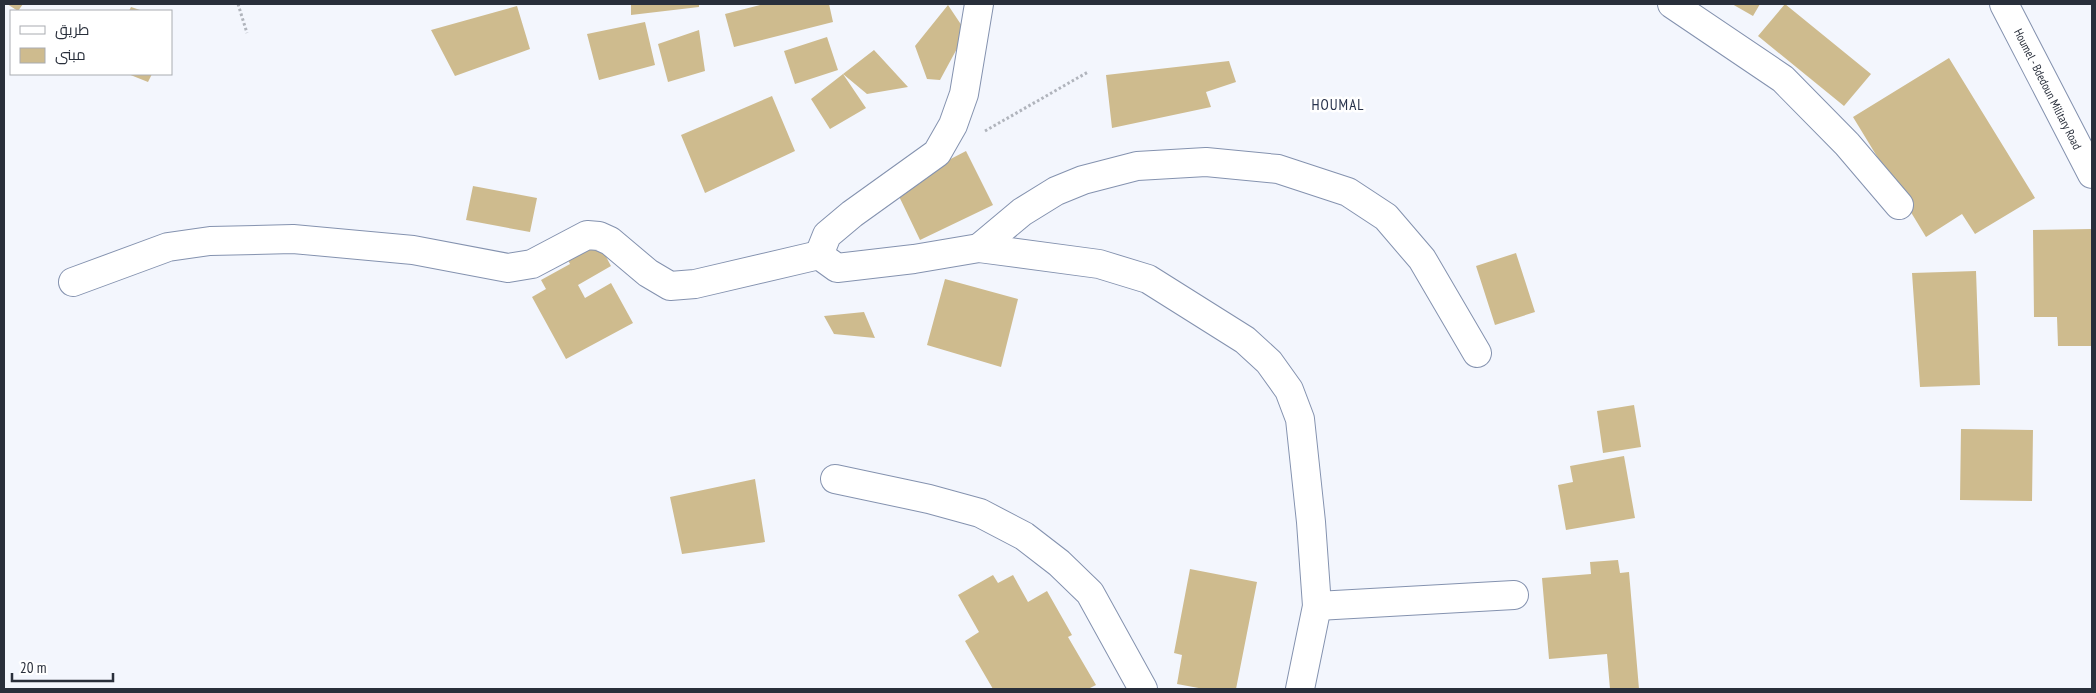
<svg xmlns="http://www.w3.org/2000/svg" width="2096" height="693" font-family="'PT Sans Narrow',Cairo,sans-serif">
  <rect width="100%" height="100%" fill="#f3f6fd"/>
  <path fill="#cebb8e" d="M7 4H23L18 11Z
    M631 4H699V7L631 15Z
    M764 4H829L833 22 734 47 725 14Z
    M1732 4H1760L1753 16Z
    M1785 4 1871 74 1844 106 1758 36Z
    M948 5 966 32 940 80 927 79 915 46Z
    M517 6 530 49 455 76 431 30Z
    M131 7 143 11H129Z
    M645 22 655 65 599 80 587 34Z
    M699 30 705 71 668 82 658 44Z
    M827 37 838 70 795 84 784 51Z
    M874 50 908 87 867 94 843 74 866 108 830 129 811 99 843 74Z
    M1949 58 2035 198 1975 234 1962 214 1926 237 1853 117Z
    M1229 61 1236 82 1206 92 1211 107 1112 128 1106 75Z
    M128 74H152L148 82Z
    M772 96 795 151 705 193 681 135Z
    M966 151 993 205 920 240 895 188Z
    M473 186 537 198 530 232 466 220Z
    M2092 229V346H2058L2057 317H2034L2033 230Z
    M595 236 611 266 578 285 585 298 611 283 633 323 566 359 532 297 546 289 541 280 570 264 564 252Z
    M1516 253 1535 312 1495 325 1476 266Z
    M1976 271 1980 385 1920 387 1912 273Z
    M945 279 1018 299 1001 367 927 345Z
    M864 312 875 338 834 334 824 316Z
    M1634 405 1641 447 1603 453 1597 411Z
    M1961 429 2033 430 2032 501 1960 500Z
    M1624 456 1635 518 1566 530 1558 485 1573 482 1570 466Z
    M755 479 765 542 682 554 670 497Z
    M1618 560 1620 573 1629 572 1639 689H1610L1607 654 1549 659 1542 578 1591 574 1590 562Z
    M1190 569 1257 582 1236 689H1204L1177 684 1182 655 1174 653Z
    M993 575 998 583 1013 575 1028 602 1047 591 1072 635 1068 637 1096 685 1088 689H993L965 641 979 632 958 595Z"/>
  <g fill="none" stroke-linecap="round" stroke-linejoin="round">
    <defs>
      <path id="minor" d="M1672 4 1783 79 1847 144 1899 205
        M979 248 1022 212 1056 191 1083 180 1137 166 1206 162 1278 169 1348 192 1386 217 1422 259 1477 353
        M73 282 168 247 210 241 293 239 413 250 508 268 532 264 587 235 599 236 610 241 648 273 670 286 695 284 819 255
        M835 479 929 499 980 513 1024 536 1059 563 1090 593 1143 689
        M1317 606 1514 595"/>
      <path id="tertiary" d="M979 4 964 94 953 125 937 153 852 214 827 235 819 255 837 268 914 259 979 248 1099 264 1148 279 1245 340 1269 362 1289 390 1300 419 1311 522 1317 606 1300 689"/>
      <path id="secondary" d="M2004 4 2092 174"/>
    </defs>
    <use href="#minor" stroke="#8492af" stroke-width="30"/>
    <use href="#tertiary" stroke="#8492af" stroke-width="30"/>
    <use href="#secondary" stroke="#8492af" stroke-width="30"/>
    <path stroke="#b0b4bc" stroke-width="3" stroke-dasharray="2.5 2.5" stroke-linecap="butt" d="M238 4 247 33
      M985 131 1088 72"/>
    <use href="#minor" stroke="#fff" stroke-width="28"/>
    <use href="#tertiary" stroke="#fff" stroke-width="28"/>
    <use href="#secondary" stroke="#fff" stroke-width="28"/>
  </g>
  <g text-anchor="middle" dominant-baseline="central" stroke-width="5" stroke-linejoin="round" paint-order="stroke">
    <g font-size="12" fill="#292f3b" stroke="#fff">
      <text transform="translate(2048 89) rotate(63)">Houmel - Bdedoun Military Road</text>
    </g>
    <g font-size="15" letter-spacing="1" fill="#27324b" stroke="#fff">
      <text x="1338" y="104">HOUMAL</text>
    </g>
  </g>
  <rect width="2096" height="693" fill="none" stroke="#292f3b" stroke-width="10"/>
  <rect x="10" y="10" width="162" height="65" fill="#ffffff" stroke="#a9acb1"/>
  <rect x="20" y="26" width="25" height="8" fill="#ffffff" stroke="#a9acb1"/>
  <text x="55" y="35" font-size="15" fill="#292f3b">طريق</text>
  <rect x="20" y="48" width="25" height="15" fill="#cebb8e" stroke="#a9acb1"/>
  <text x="55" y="60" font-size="15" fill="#292f3b">مبنى</text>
  <path d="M12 673v8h101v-8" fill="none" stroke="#292f3b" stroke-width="2.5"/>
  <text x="20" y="673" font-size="15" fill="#292f3b" stroke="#ffffff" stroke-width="4" paint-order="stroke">20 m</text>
</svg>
